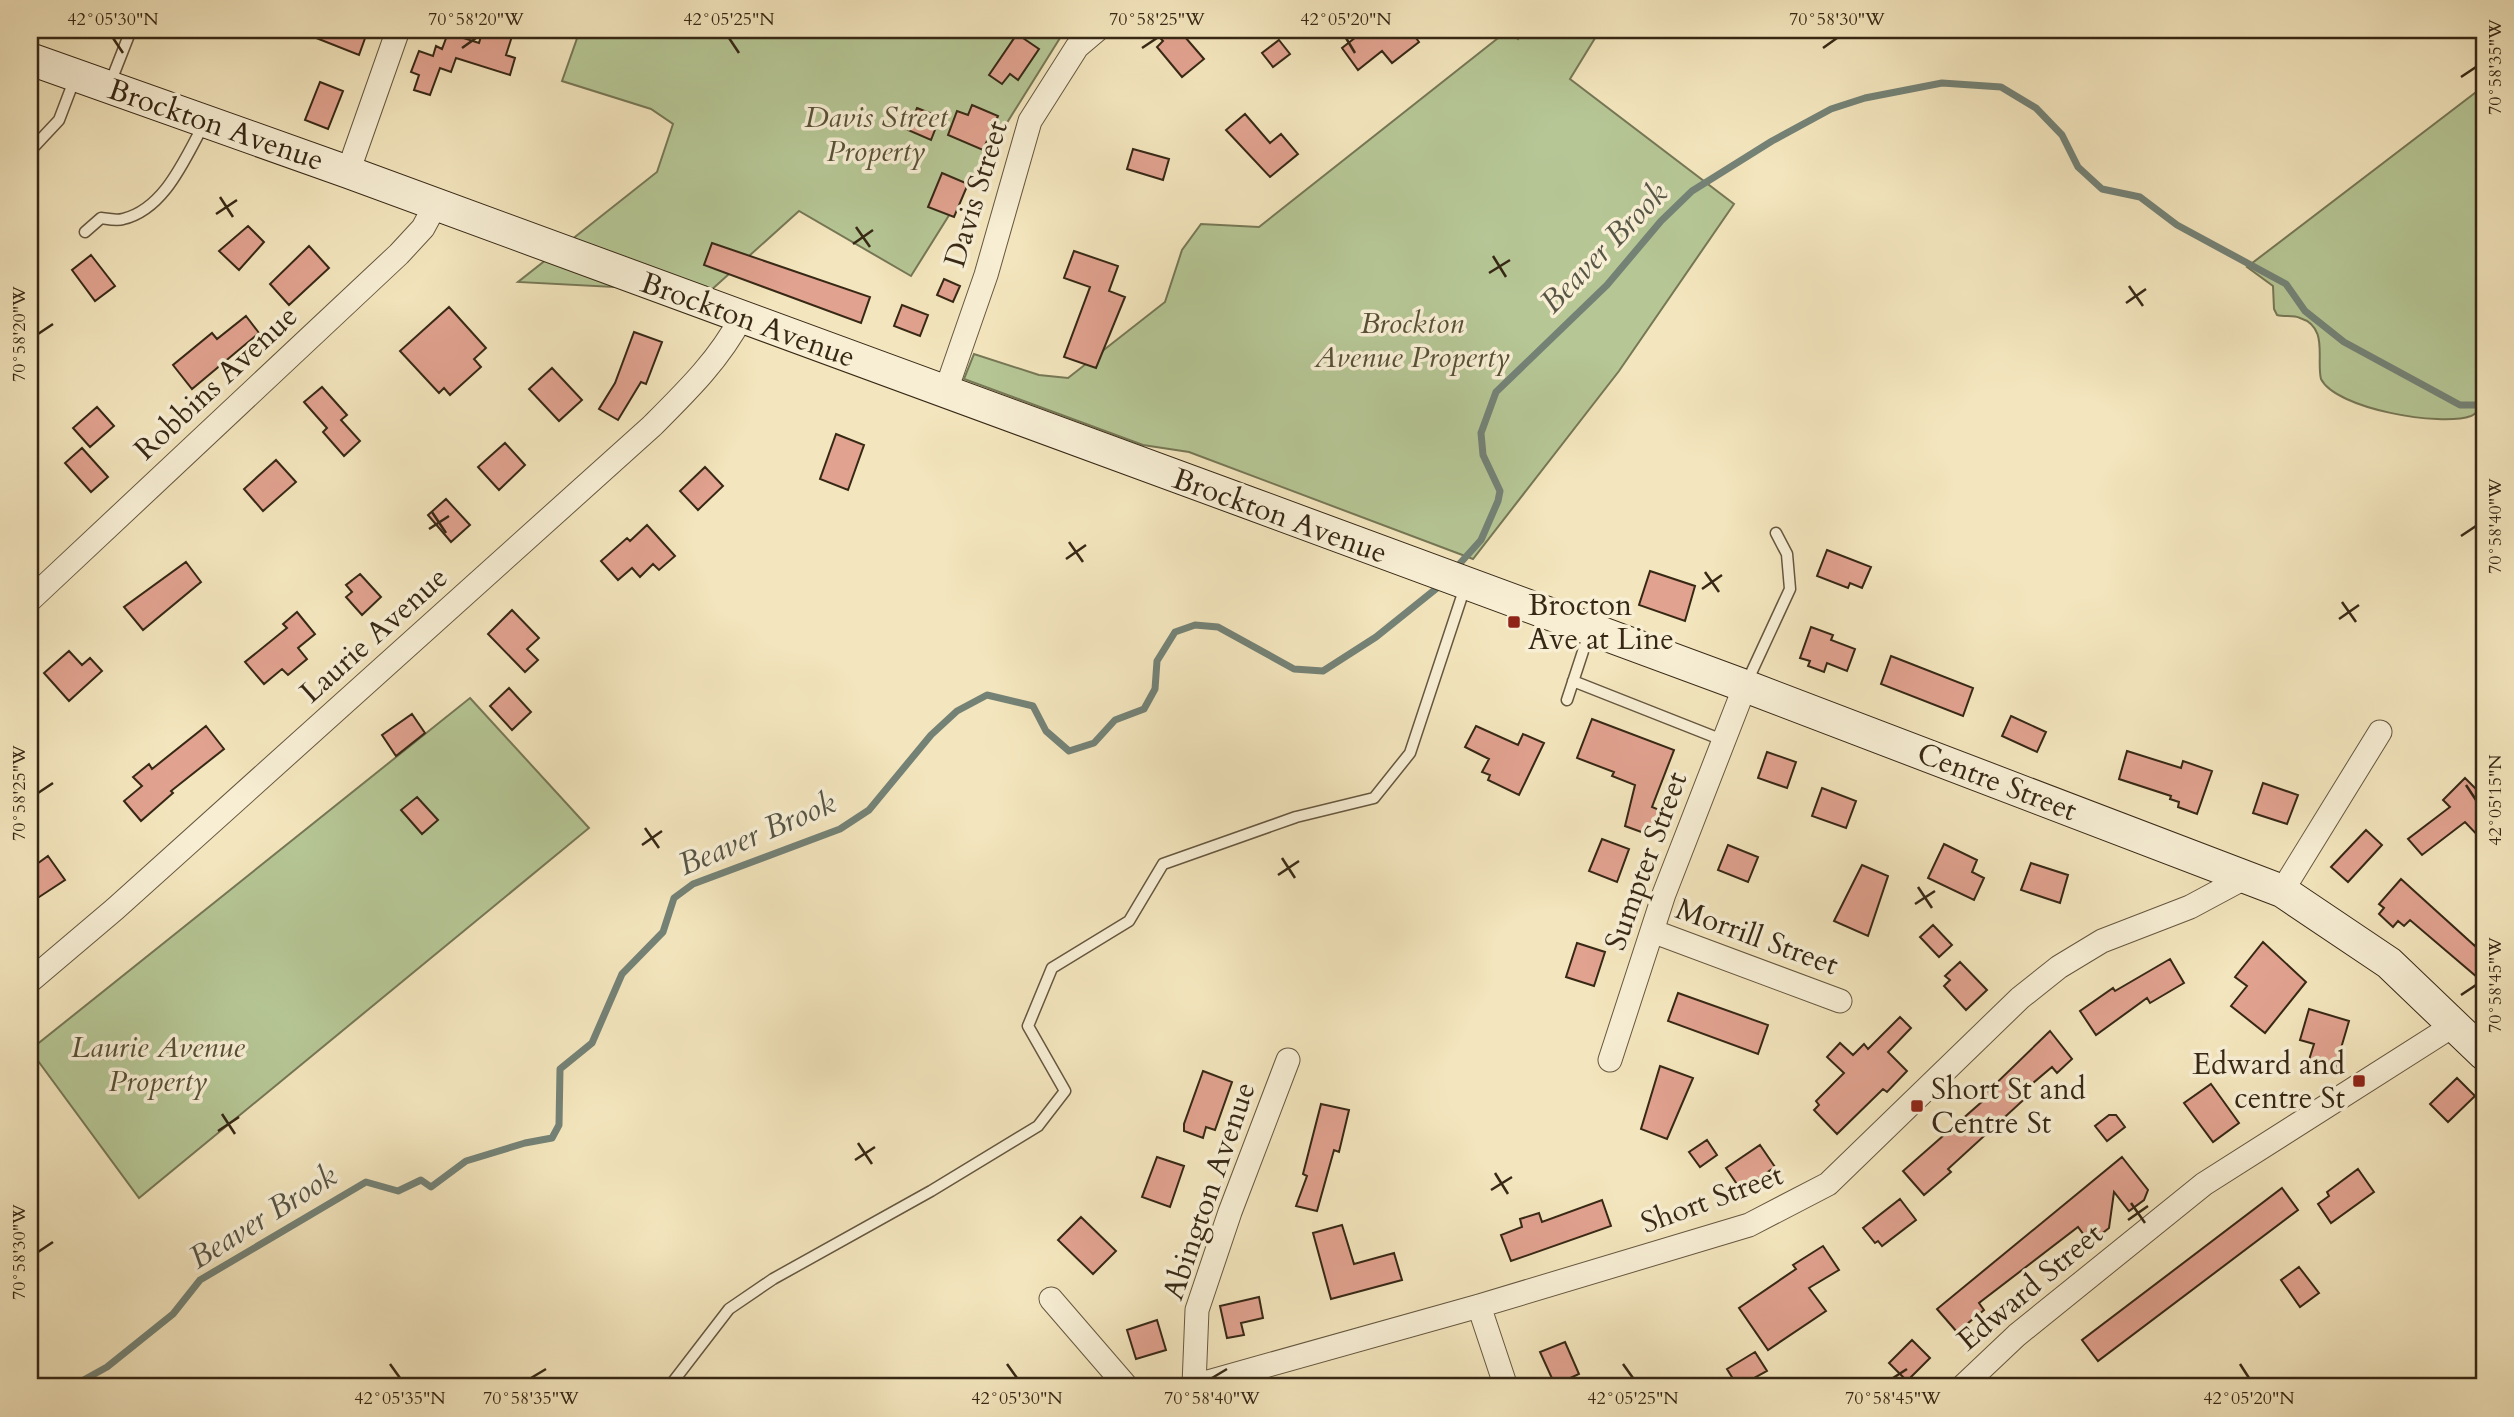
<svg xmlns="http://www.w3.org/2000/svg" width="2514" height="1417" font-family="Cardo,serif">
  <rect width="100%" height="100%" fill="#f3e5bd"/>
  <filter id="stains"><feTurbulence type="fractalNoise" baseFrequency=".00286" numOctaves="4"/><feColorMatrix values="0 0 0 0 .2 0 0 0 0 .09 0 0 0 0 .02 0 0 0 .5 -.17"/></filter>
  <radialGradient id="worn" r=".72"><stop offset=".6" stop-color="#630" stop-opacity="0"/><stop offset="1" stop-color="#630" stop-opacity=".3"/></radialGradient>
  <path fill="#b6c695" stroke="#767755" stroke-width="2" d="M580 30H1065L911 276 799 211 709 292 518 282 657 172 673 124 651 109 562 81Z
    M1523 30H1600L1570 79 1734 204 1619 371 1473 559 1189 452 1143 445 964 379 974 354 1039 375 1068 378 1165 302 1182 250 1201 224 1259 227 1507 31 1518 39Z
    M2484 86V406C2480 409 2476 414 2471 416 2441 427 2336 409 2321 379 2316 359 2329 327 2300 318 2293 315 2285 317 2277 315L2274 309 2273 286 2247 267Z
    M470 698 589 828 139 1198 30 1050Z"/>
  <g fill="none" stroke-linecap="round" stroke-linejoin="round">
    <path stroke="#748276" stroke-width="7" d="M1454 570 1481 540 1498 501 1500 491 1483 455 1481 433 1496 392 1607 285 1661 221 1692 191 1772 141 1831 109 1865 98 1942 83 2001 87 2036 108 2062 135 2078 167 2102 189 2140 197 2177 225 2286 284 2305 311 2344 342 2460 405H2484
      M71 1387 107 1367 173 1314 200 1280 366 1182 398 1191 421 1180 431 1187 466 1161 525 1143 552 1138 559 1125 560 1069 592 1043 622 974 663 932 674 898 693 884 840 829 869 810 931 735 957 711 987 695 1033 706 1046 731 1069 751 1094 743 1115 720 1144 709 1155 689 1157 661 1175 632 1195 625 1218 627 1294 669 1323 671 1376 637 1442 584"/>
  </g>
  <path fill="#e1a28f" stroke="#372815" stroke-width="2" d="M296 30H368L359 55Z
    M483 30H514L506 55 515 58 510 75 456 58 451 72 440 68 430 95 414 90 419 75 411 72 419 51 433 56 436 46 442 49 448 33 479 43Z
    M1153 30H1179L1204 59 1182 77 1157 47 1163 41Z
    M1365 30H1410L1419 42 1392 63 1382 51 1358 70 1342 48Z
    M1017 34 1039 49 1018 80 1010 74 1002 84 989 75Z
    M1279 40 1290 54 1273 67 1262 53Z
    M320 82 343 91 328 129 305 120Z
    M972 105 998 116 983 150 948 135 957 111 968 115Z
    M917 108 940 117 931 140 908 130Z
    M1245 114 1270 143 1281 134 1298 154 1270 177 1226 130Z
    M1133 149 1169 159 1163 180 1127 169Z
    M942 173 968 184 954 217 928 207Z
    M248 226 264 242 239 270 219 251Z
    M712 243 870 297 861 323 704 265Z
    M309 246 329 268 289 305 270 284Z
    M1074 251 1118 266 1109 291 1125 297 1096 368 1064 357 1090 287 1064 278Z
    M91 255 115 286 95 301 72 270Z
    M944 279 960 286 953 302 937 295Z
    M902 305 928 315 920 336 894 326Z
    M449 307 486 348 474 359 481 367 450 395 444 388 439 393 400 351Z
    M246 316 259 333 192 389 173 365 212 333 217 339Z
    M634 332 662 342 646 384 641 382 618 420 599 409 615 383Z
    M552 368 582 400 559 421 529 389Z
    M322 387 347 415 341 420 360 441 344 456 323 432 327 428 304 402Z
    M97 407 114 426 90 447 73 428Z
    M836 434 864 445 848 490 820 479Z
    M505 443 525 465 499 490 478 467Z
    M82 448 108 477 91 492 65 463Z
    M276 460 296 482 263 511 244 489Z
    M705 467 723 486 698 510 680 491Z
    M446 499 470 525 451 542 428 515Z
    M647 525 675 556 659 570 653 564 640 577 632 568 618 580 601 561 627 538 630 541Z
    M1827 550 1871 567 1862 588 1850 583 1848 588 1817 576Z
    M186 562 201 582 143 630 124 607Z
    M1650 571 1695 586 1685 621 1639 605Z
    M360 574 381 597 362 615 346 597 352 592 346 585Z
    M512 610 539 638 527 649 538 660 525 672 488 634Z
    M297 612 315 634 298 648 307 659 288 675 282 669 264 684 245 662 287 628 283 624Z
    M1811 627 1833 635 1831 640 1855 649 1847 671 1827 663 1824 672 1808 666 1810 661 1800 658Z
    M69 651 82 665 90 658 102 671 69 701 44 673Z
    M1891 656 1973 688 1963 716 1881 684Z
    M509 688 531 712 512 730 490 706Z
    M412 714 425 733 396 756 382 735Z
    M2011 716 2046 732 2037 752 2002 736Z
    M1592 719 1674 750 1652 807 1664 812 1655 837 1625 826 1635 785 1612 776 1614 772 1577 758Z
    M206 726 224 749 171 791 173 793 141 821 124 801 142 786 133 777 149 764 152 769Z
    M1476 726 1518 745 1523 734 1544 743 1519 795 1488 780 1490 775 1482 772 1489 759 1465 747Z
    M2127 751 2181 768 2183 761 2212 771 2197 814 2178 807 2179 802 2170 799 2171 796 2119 779Z
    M1767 752 1796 762 1787 788 1758 778Z
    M2465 778 2481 794 2477 798 2484 805V842L2465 822 2422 855 2408 839 2450 807 2443 800Z
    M2263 783 2298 795 2287 824 2253 813Z
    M1822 788 1856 801 1846 828 1812 816Z
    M417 797 438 820 422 834 401 810Z
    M2366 830 2382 845 2348 882 2331 867Z
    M1602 839 1629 849 1617 882 1589 871Z
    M1944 844 1977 860 1972 872 1984 878 1974 900 1928 878Z
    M1728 845 1758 857 1748 882 1718 870Z
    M48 856 65 880 30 903V869Z
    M2031 863 2068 875 2060 903 2021 890Z
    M1862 865 1888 876 1868 936 1834 921Z
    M2401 879 2475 946 2484 937V983L2410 920 2404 926 2398 921 2393 927 2379 914 2384 908 2379 904Z
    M1933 925 1952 945 1939 957 1920 937Z
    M2263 942 2306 982 2265 1033 2231 1006 2247 986 2235 977Z
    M1577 943 1605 952 1594 986 1566 977Z
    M2170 959 2184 983 2150 1003 2147 998 2096 1035 2080 1011 2113 988 2115 991Z
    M1960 962 1987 990 1966 1010 1944 986 1950 980 1945 976Z
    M1678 993 1768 1025 1758 1054 1668 1021Z
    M2309 1009 2349 1021 2334 1072 2308 1063 2314 1044 2300 1040Z
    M1900 1017 1911 1028 1888 1052 1907 1071 1887 1092 1883 1089 1837 1134 1814 1110 1819 1105 1816 1101 1844 1073 1827 1057 1840 1043 1853 1055 1864 1044 1868 1049Z
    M2050 1031 2072 1059 2057 1073 2052 1067 2026 1089 2030 1094 1948 1169 1951 1172 1924 1195 1903 1171 1985 1099 1982 1097Z
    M1660 1066 1693 1078 1667 1139 1641 1129Z
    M1203 1071 1232 1082 1215 1130 1206 1127 1203 1138 1184 1131V1124Z
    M2457 1078 2475 1096 2448 1122 2430 1104Z
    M2211 1084 2239 1123 2213 1142 2184 1103Z
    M1321 1104 1349 1110 1339 1152 1334 1150 1317 1211 1296 1206 1307 1176 1303 1174Z
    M2109 1115H2116L2125 1127 2107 1141 2095 1126Z
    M1707 1140 1717 1155 1700 1167 1689 1152Z
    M1760 1145 1775 1167 1741 1190 1726 1168Z
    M1157 1157 1184 1166 1170 1207 1142 1197Z
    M2122 1157 2148 1190 2144 1200 2129 1211 2114 1192 2109 1228 2090 1243 2078 1227 1979 1303 1984 1310 1957 1332 1937 1309Z
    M2358 1169 2374 1192 2331 1223 2318 1204 2329 1196 2327 1192Z
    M2282 1188 2298 1210 2098 1361 2082 1340Z
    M1900 1199 1916 1220 1882 1246 1878 1241 1875 1243 1863 1228Z
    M1602 1200 1611 1226 1511 1261 1501 1235 1522 1227 1520 1219 1539 1213 1542 1222Z
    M1081 1217 1116 1251 1093 1274 1058 1240Z
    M1342 1225 1354 1264 1394 1253 1402 1280 1331 1299 1313 1233Z
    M1823 1246 1839 1270 1809 1288 1826 1311 1768 1350 1739 1308 1796 1269 1793 1265Z
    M2299 1267 2319 1293 2300 1307 2281 1280Z
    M1259 1297 1263 1318 1241 1323 1244 1335 1227 1338 1220 1306Z
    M1157 1320 1166 1350 1136 1359 1127 1330Z
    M1912 1340 1930 1358 1907 1381 1889 1363Z
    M1565 1342 1579 1374 1555 1385 1540 1352Z
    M1755 1352 1767 1371 1738 1387 1727 1369Z"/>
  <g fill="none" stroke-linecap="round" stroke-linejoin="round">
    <defs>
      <path id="service" d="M109 86 131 30
        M30 151 59 120 75 78
        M85 232 101 218C108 219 117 221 123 219 165 209 185 158 204 124
        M1573 681 1725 741
        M1746 684 1790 589 1787 554 1776 533
        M1567 700 1589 633
        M669 1387 729 1309 773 1279 931 1191 1038 1126 1065 1091 1028 1026 1052 968 1129 921 1163 864 1296 817 1374 798 1410 753 1466 584"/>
      <path id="minor" d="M348 172 398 30
        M945 393 986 275 1030 121 1077 47 1097 30
        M30 600 399 254 423 228 436 204
        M2282 891 2380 732
        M1652 931 1840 1001
        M30 981 115 909 652 426C686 392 719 360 741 318
        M1610 1060 1664 894 1745 686
        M1051 1299 1127 1387
        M1479 1306 1506 1387
        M1194 1385 1197 1310 1230 1212 1288 1060
        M1190 1387 1479 1306 1749 1225 1828 1184 2020 998 2059 967 2102 941 2190 907 2246 877
        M1962 1387 2017 1335 2204 1184 2454 1025"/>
      <path id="secondary" d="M30 59 348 172 1252 504 1745 686 2282 891 2389 963 2484 1054"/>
    </defs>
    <use href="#service" stroke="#66573f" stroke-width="13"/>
    <use href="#minor" stroke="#66573f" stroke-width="25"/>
    <use href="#secondary" stroke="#372815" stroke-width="34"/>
    <use href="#service" stroke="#f7eed4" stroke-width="10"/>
    <use href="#minor" stroke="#f7eed4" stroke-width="23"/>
    <use href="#secondary" stroke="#f7eed4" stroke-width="32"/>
  </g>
  <path fill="none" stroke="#372815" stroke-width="2.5" d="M113 38 123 53M729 38 739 53M1346 38 1355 53M462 48 476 38M1142 48 1157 38M1823 48 1837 38M2461 77 2476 67M220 197 233 217M216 214 237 200M856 227 870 247M853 244 873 230M1493 256 1506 277M1489 273 1510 260M2129 286 2143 306M2126 303 2146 289M38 334 53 324M432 512 446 533M429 529 449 516M2461 536 2476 526M1069 542 1083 562M1066 559 1086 545M1705 572 1719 592M1702 589 1722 575M2342 602 2356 622M2339 619 2359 605M2466 785 2476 800M38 793 53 783M645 828 659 848M642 845 662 831M1282 858 1295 878M1278 875 1299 861M1918 887 1932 908M1915 904 1935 891M2461 995 2476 985M222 1114 235 1134M218 1131 239 1117M858 1143 872 1164M855 1160 875 1147M1495 1173 1508 1194M1491 1190 1512 1177M2131 1203 2145 1223M2128 1220 2148 1206M38 1252 53 1242M390 1364 400 1378M1007 1364 1017 1378M1623 1364 1633 1378M2240 1364 2249 1378M531 1378 546 1369M1212 1378 1227 1369M1893 1378 1907 1369"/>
  <g fill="#8f2418" stroke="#f7eed4" stroke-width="2.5">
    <rect x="1507" y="615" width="14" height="14" rx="3.5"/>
    <rect x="2352" y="1074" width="14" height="14" rx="3.5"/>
    <rect x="1910" y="1099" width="14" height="14" rx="3.5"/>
  </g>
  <g text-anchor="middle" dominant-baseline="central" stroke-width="7" stroke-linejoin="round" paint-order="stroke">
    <g font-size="30" font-style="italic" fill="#575035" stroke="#f7eed4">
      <text x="876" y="117">Davis Street<tspan x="876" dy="34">Property</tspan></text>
      <text x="1412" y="323">Brockton<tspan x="1412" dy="34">Avenue Property</tspan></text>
      <text x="158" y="1047">Laurie Avenue<tspan x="158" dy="34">Property</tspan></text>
    </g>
    <g font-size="30" fill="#372815" stroke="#f7eed4">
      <text transform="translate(216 125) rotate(19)">Brockton Avenue</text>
      <text transform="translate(976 194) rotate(-73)">Davis Street</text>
      <text transform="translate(748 320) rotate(20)">Brockton Avenue</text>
      <text transform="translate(216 383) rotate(-43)">Robbins Avenue</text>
      <text transform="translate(1280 516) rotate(20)">Brockton Avenue</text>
      <text transform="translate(374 635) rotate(-42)">Laurie Avenue</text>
      <text transform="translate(1997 782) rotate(21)">Centre Street</text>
      <text transform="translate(1646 861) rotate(-70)">Sumpter Street</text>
      <text transform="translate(1757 937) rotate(20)">Morrill Street</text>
      <text transform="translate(1209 1191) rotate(-71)">Abington Avenue</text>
      <text transform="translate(1712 1199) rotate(-20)">Short Street</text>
      <text transform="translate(2030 1287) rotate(-40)">Edward Street</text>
    </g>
    <g font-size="30" fill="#372815" stroke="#f7eed4" text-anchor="start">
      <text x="1528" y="605">Brocton<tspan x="1528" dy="34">Ave at Line</tspan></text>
      <text x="2345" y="1064" text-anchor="end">Edward and<tspan x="2345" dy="34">centre St</tspan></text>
      <text x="1931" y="1089">Short St and<tspan x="1931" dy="34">Centre St</tspan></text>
    </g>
    <g font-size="32" font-style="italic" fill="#565546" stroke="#f7eed4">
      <text transform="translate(1604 248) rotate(-46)">Beaver Brook</text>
      <text transform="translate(757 834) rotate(-23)">Beaver Brook</text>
      <text transform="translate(263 1217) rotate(-32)">Beaver Brook</text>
    </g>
  </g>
  <rect width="2514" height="1417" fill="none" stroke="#f3e5bd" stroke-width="77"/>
  <rect x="38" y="38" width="2438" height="1340" fill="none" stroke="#372815" stroke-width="2.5"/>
  <g font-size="18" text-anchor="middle" fill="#372815">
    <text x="113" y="25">42°05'30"N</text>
    <text x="476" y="25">70°58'20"W</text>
    <text x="729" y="25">42°05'25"N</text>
    <text x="1157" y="25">70°58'25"W</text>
    <text x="1346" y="25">42°05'20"N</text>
    <text x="1837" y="25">70°58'30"W</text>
    <text transform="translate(2495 67) rotate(-90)" y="6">70°58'35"W</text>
    <text transform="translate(19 334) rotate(-90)" y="6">70°58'20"W</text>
    <text transform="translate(2495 526) rotate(-90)" y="6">70°58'40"W</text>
    <text transform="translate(19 793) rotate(-90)" y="6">70°58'25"W</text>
    <text transform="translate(2495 800) rotate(-90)" y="6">42°05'15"N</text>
    <text transform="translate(2495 985) rotate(-90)" y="6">70°58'45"W</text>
    <text transform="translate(19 1252) rotate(-90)" y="6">70°58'30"W</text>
    <text x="400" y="1404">42°05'35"N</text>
    <text x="531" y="1404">70°58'35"W</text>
    <text x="1017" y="1404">42°05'30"N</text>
    <text x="1212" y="1404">70°58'40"W</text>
    <text x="1633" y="1404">42°05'25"N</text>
    <text x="1893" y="1404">70°58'45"W</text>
    <text x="2249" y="1404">42°05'20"N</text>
  </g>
  <rect width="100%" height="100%" filter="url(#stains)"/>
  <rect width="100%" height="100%" fill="url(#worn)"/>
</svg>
